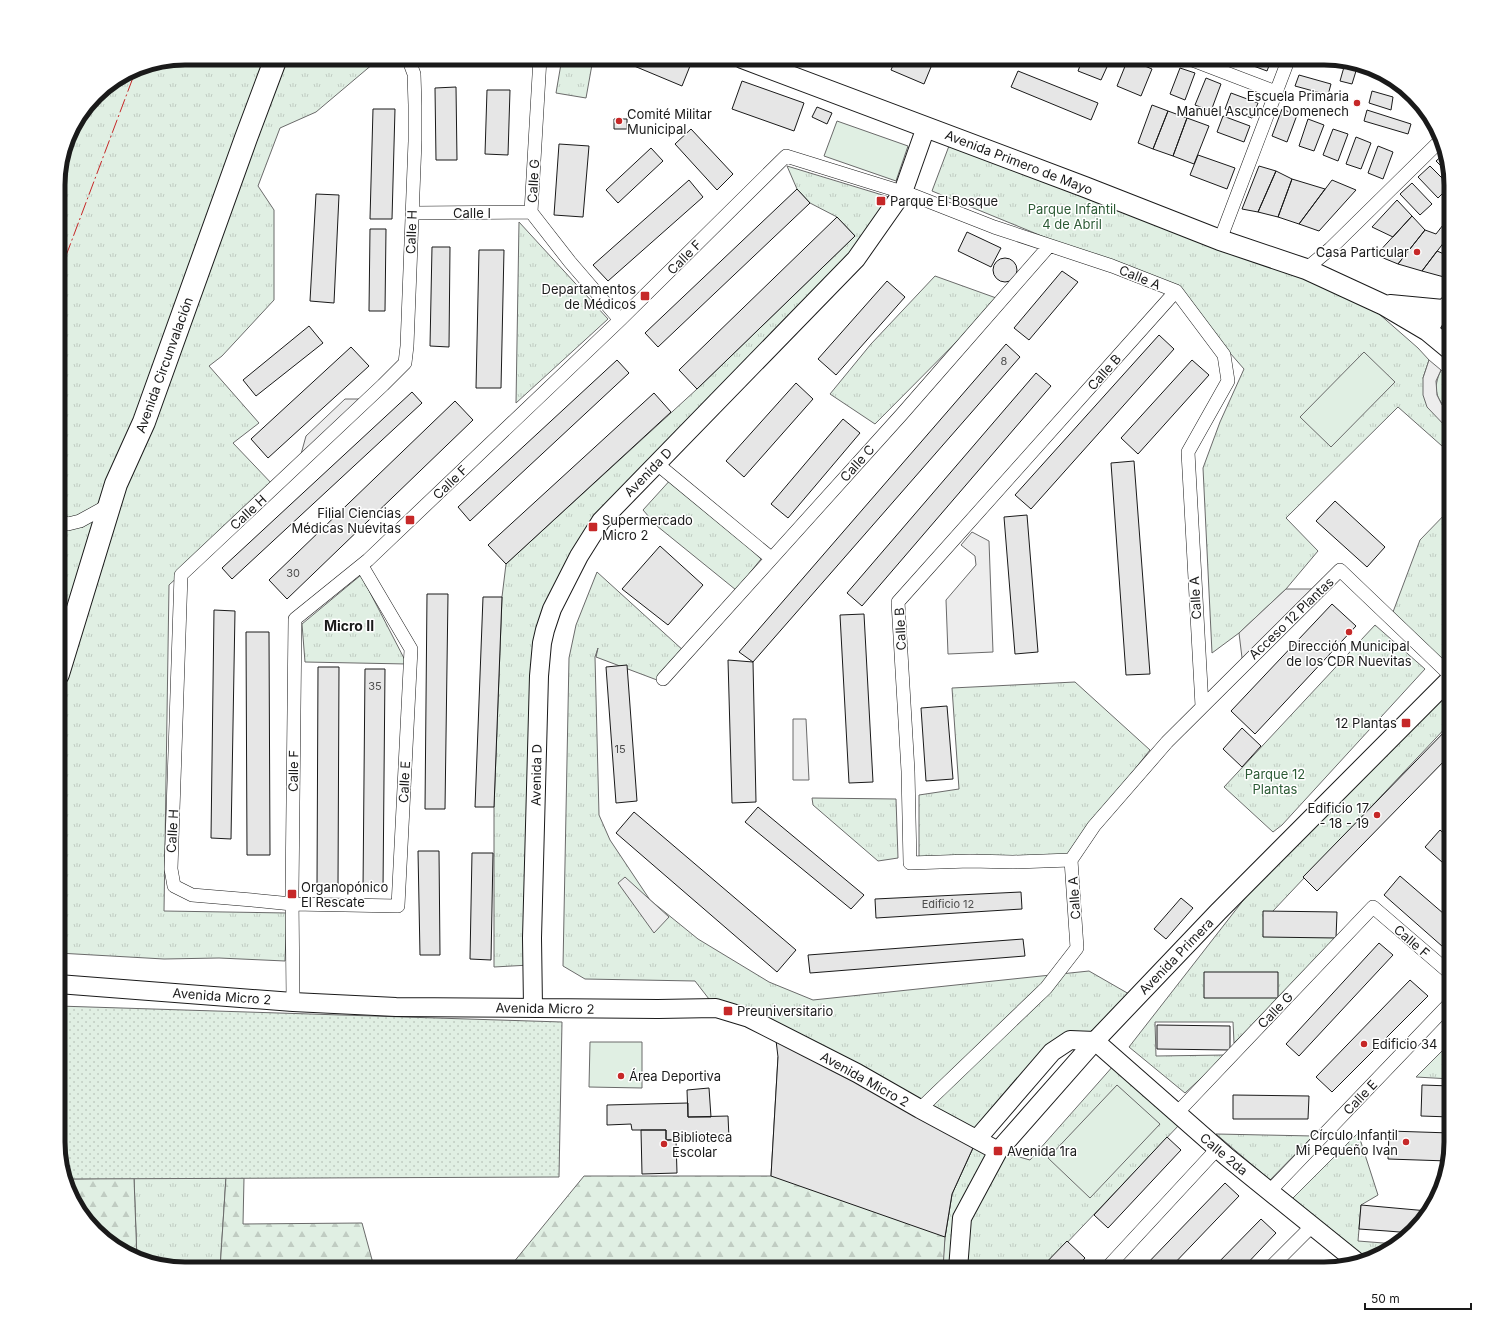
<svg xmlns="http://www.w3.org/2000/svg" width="1509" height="1327" font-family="Inter,sans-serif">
  <defs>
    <pattern id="grass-tufts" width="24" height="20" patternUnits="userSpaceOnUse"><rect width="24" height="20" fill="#e0efe3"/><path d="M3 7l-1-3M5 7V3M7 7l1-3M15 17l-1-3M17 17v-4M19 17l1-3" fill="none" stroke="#c0ccc2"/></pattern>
    <pattern id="forest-firs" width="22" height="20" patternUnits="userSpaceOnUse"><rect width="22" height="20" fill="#e0efe3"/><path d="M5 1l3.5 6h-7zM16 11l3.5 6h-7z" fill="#c0ccc2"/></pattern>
    <pattern id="garden-dots" width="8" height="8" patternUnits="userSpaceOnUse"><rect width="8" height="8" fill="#e0efe3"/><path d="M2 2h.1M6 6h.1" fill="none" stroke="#c0ccc2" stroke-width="1.8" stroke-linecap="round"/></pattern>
  </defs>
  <rect width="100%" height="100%" fill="#fff"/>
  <path fill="url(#grass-tufts)" stroke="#6a6a6a" d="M185 58H380L316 112 280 128 258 186 274 210V300L222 356 209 366 259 423 233 443 274 486 247 513 169 585 164 911 287 913 285 961 219 958 164 959 58 953V176L71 128 101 90 136 68Z
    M562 58 593 59 586 98 556 93Z
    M952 138 1362 299 1418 348 1429 360 1423 378 1448 429V435L1442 446 1398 407 1286 518 1318 551 1286 589 1239 633 1212 653 1203 468 1220 422 1244 369 1176 291 932 191Z
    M787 166 889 197 863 243 598 518 543 623 530 965 494 967V807L502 597 506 564 697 389 855 236 837 217 810 203 797 189Z
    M519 222 608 319 516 403Z
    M935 276 999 299 875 424 830 394 871 344Z
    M1443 320 1451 327V337L1438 324Z
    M1441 370 1451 380V413C1436 400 1432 389 1441 370Z
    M673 477 761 559 736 590 657 526 643 510Z
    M1451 508V651L1442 659 1393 612 1420 540Z
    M597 572 685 652 657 680 596 657 598 648 595 657 599 815 610 840 650 900 698 939 769 982 813 1000 1089 971 1136 998 1095 1041 1070 1040 977 1139 998 1151 1030 1160 1114 1065 1180 1124 1042 1269H942L945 1237 952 1194 977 1139 716 1008 695 981 585 979 563 966 569 658 576 625Z
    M361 575 407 664 305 662 302 624Z
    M1375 625 1425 669 1282 825 1273 832 1224 787Z
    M1075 682 1150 750 1066 856 919 858V795L959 789 952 688Z
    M1433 694 1451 708V722L1273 911 1264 935 1339 937 1234 1043 1233 1022H1155L1156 1056 1226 1055 1185 1093 1129 1047 1252 889Z
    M812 798 896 799 898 858 878 861 813 805Z
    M1451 1042V1079L1416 1077Z
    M1358 1133 1378 1195 1361 1205 1358 1241 1396 1244 1373 1259 1366 1261 1318 1225 1291 1200Z
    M1216 1134 1313 1136 1270 1180Z
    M226 1177 220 1269H184L137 1260 134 1178Z"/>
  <path fill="url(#forest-firs)" stroke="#6a6a6a" d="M778 1057 977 1139 952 1194 945 1237 943 1269H220L226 1177 244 1178 243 1224 362 1223 374 1267 513 1263 584 1176H771Z
    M134 1178 137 1260 95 1232 71 1198 66 1179Z"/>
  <path fill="url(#garden-dots)" stroke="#6a6a6a" d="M58 1006 562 1022 559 1177 66 1179 58 1150Z"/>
  <path fill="#e0efe3" stroke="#6a6a6a" d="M837 121 908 146 896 181 824 156Z
    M1364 352 1395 382 1331 447 1300 417Z
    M590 1042H642V1088L589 1087Z
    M1117 1085 1160 1124 1090 1198 1048 1158Z"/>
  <path fill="#ededed" stroke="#6a6a6a" d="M1429 360 1441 370 1436 381 1437 395 1442 405 1451 413V454L1442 446 1448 435V429L1427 407 1423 395V378Z
    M345 399H369L298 465 306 436Z
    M972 532 989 541 993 652 948 654 946 600 976 565 975 556 961 545Z
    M1286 589H1321L1243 666 1239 633Z
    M793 719H806L809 780H793Z
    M625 877 669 917 654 933 618 883Z"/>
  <path fill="#e6e6e6" stroke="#1a1a1a" d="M615 58H672L690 66 682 86Z
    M896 58H911L931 67 924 84 891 70Z
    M1044 58H1066L1062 66Z
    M1083 58H1111L1101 80 1078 71Z
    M1241 58H1272L1267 71 1240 61Z
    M1128 59 1152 69 1141 96 1117 86Z
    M1344 67 1356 71 1352 84 1340 81Z
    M1180 68 1195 73 1185 100 1170 94Z
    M1018 71 1098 103 1091 120 1011 87Z
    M1299 75 1331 84 1328 95 1295 86Z
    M1206 78 1221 84 1211 111 1195 105Z
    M742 81 804 103 794 131 732 109Z
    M456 87 457 160H436L435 88Z
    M487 90H510L508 155 485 154Z
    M1372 91 1393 97 1391 110 1369 103Z
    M1231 93 1258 103 1252 118 1225 109Z
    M1152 105 1168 111 1153 149 1138 143Z
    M817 107 832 113 827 124 812 117Z
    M373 109H395L392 219H370Z
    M1282 109 1297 115 1287 142 1272 136Z
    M1367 110 1411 124 1408 134 1364 121Z
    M1168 111 1187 118 1173 156 1153 149Z
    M1223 116 1250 126 1244 142 1217 132Z
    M1187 118 1209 126 1194 164 1173 156Z
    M614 119H627V129H614Z
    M1308 119 1324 125 1314 151 1299 146Z
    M691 129 733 174 717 190 675 144Z
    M1333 129 1348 134 1338 161 1323 155Z
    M1356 137 1371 143 1361 169 1346 164Z
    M559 144 589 146 583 217 554 215Z
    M1378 146 1393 152 1383 179 1368 173Z
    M651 148 663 161 618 203 606 190Z
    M1445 153 1449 174 1436 161Z
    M1198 155 1235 168 1227 189 1190 175Z
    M1259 166 1276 171 1258 212 1242 209Z
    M1430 166 1450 186 1438 198 1418 177Z
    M1276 171 1292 179 1278 217 1258 212Z
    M1292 179 1325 189 1299 224 1278 217Z
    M689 180 703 197 608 281 593 265Z
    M1332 180 1356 190 1319 231 1299 224Z
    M1412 183 1432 204 1420 215 1400 194Z
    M797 189 810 203 658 347 645 333Z
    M316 194 339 195 334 303 310 301Z
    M1397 200 1412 216 1393 237 1372 227Z
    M1412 216 1425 230 1398 264 1376 255Z
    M837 217 855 236 697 389 679 370Z
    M1443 225 1451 228V233L1422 271 1398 264 1425 230 1436 234Z
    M370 229H386L385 311H369Z
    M967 232 1001 248 991 267 958 251Z
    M432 247H450L449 347 430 346Z
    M479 250H504L501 388H476Z
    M1437 251 1451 257V270L1444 277 1422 271Z
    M993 270a12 12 0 1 1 24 0a12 12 0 1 1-24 0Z
    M1062 271 1078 282 1029 340 1014 328Z
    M887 281 905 297 836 375 818 359Z
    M309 326 323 343 256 396 243 380Z
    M1159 335 1174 349 1031 509 1015 495Z
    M1006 344 1020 357 753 662 739 652Z
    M351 347 369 366 268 458 251 439Z
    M617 360 629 373 470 521 458 507Z
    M1192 360 1209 375 1138 454 1121 438Z
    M1036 373 1051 386 862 606 847 593Z
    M796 383 813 399 744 477 726 461Z
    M412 392 422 403 232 579 222 568Z
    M654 393 671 412 506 564 488 545Z
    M455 401 473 420 287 599 269 580Z
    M843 419 860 433 788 518 771 504Z
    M1134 461 1150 674 1126 675 1111 463Z
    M1335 501 1385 547 1367 567 1316 521Z
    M1027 515 1038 652 1015 654 1004 517Z
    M660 546 703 585 668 625 622 589Z
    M427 594H448L445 809H425Z
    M483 597H502L494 807H475Z
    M1332 604 1356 626 1255 734 1231 711Z
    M214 610 235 611 231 839 211 838Z
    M864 614 873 782 849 783 840 615Z
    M246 632H269L270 855H247Z
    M728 660 753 662 756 802 732 803Z
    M627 665 637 801 616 803 606 667Z
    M318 667H339L338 886H317Z
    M365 669H385L383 890H363Z
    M947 706 953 779 926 781 921 708Z
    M1451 725V754L1317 891 1303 877Z
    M1242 728 1261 746 1242 767 1223 749Z
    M758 807 864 895 851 909 745 822Z
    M634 812 796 950 777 972 616 833Z
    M1440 830 1451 840V870L1425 847Z
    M418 851H439L440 955H420Z
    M472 853H493L491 960 470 959Z
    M1400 876 1451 920V954L1384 895Z
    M1021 892 1022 909 876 918 875 899Z
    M1181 898 1193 908 1166 939 1154 929Z
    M1263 911 1337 912 1336 938 1263 937Z
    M1023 939 1025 956 810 973 808 955Z
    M1379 943 1393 955 1299 1056 1286 1044Z
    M1204 972H1278V998H1204Z
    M1410 980 1428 996 1332 1092 1316 1077Z
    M1157 1025 1230 1026V1050L1157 1049Z
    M775 1032 977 1139 952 1194 945 1237 771 1176 778 1057Z
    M1422 1085 1451 1086V1117L1421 1116Z
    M709 1088 711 1117H688L687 1090Z
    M1233 1095 1309 1096 1308 1119H1233Z
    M688 1103V1117L728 1116 729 1138 666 1140V1130H632L631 1124 607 1125V1105Z
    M641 1130H666V1140H676L677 1173 642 1174Z
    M1389 1131 1451 1133V1150L1448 1161 1388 1159Z
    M1167 1137 1181 1150 1108 1228 1094 1215Z
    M1225 1183 1239 1196 1169 1269H1142Z
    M1361 1205 1428 1211 1412 1233 1387 1231 1359 1229Z
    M1261 1219 1276 1233 1242 1269H1212Z
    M1067 1241 1085 1258 1075 1269H1040Z"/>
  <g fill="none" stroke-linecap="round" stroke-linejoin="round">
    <defs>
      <path id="street" d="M540 58 531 212 570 262 620 320
        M1187 58 1276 92
        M412 213 531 212
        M1220 240 1289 58
        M1306 269 1330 249 1442 139
        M656 463 771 558
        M58 521 68 524 80 521 109 505
        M362 566 411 649 398 906 292 904 252 900 192 895 174 886 171 869 181 575 383 385 405 363 407 346 415 141V105L414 74 408 58
        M663 679 902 414 1049 246
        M1071 860 1013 862 970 861 910 863 908 771 898 602 1176 291
        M293 1002 292 894 295 619 368 560 620 320 786 156 915 196 994 227 1112 266 1176 291 1224 355 1228 381 1188 452 1202 706
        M920 1109 1046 988 1077 948 1071 860 1094 826 1167 742 1340 570 1451 676
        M1177 1113 1373 907 1451 974
        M1269 1192 1451 1002
        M1106 1269 1217 1149
        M1269 1269 1312 1226"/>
      <path id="secondary" d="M1428 331 1435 319 1451 302
        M58 984 293 1002 396 1007 658 1009 716 1008 749 1018 857 1073 920 1109 998 1151
        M533 1007 532 938 539 676 542 643 545 630 552 609 579 556 601 521 856 259 903 192 926 127
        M1095 1041 1227 1157 1357 1262
        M977 1139 1052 1052 1070 1040 1095 1041
        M958 1269 962 1218 998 1151 1095 1041 1218 912 1451 678"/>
      <path id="primary" d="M742 58 1085 187 1220 240 1306 269 1384 305 1428 331 1451 350
        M1390 305 1443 310 1451 317"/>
      <path id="highway" d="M58 674 116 484 144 422 246 138 276 58"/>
    </defs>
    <use href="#street" stroke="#1a1a1a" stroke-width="14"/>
    <use href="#secondary" stroke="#1a1a1a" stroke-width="20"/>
    <use href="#primary" stroke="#1a1a1a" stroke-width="22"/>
    <use href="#highway" stroke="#1a1a1a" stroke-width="24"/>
    <use href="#street" stroke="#fff" stroke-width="13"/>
    <use href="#secondary" stroke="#fff" stroke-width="18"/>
    <use href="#primary" stroke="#fff" stroke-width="20"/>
    <use href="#highway" stroke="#fff" stroke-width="22"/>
    <path stroke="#c62828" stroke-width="1" stroke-dasharray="14 3 2 3" stroke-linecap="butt" d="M58 277 137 67"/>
  </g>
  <g fill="#c62828" stroke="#fff" stroke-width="1.5">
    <circle cx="1357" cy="103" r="4"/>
    <circle cx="619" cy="121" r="4"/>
    <rect x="876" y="196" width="10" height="10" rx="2"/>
    <circle cx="1417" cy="252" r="4"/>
    <rect x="640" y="291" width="10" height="10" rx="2"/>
    <rect x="405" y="515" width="10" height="10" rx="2"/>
    <rect x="588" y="522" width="10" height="10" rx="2"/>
    <circle cx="1349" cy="632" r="4"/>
    <rect x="1401" y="718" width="10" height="10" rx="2"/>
    <circle cx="1377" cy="815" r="4"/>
    <rect x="287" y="889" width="10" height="10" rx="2"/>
    <rect x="723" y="1006" width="10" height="10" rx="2"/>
    <circle cx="1364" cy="1044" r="4"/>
    <circle cx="621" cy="1076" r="4"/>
    <circle cx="1406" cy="1142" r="4"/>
    <circle cx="664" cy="1144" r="4"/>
    <rect x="993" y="1146" width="10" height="10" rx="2"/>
  </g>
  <g text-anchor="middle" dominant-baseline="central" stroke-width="3" stroke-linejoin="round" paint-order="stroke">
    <g font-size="11" fill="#4d4d4d">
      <text x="1004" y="361">8</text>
      <text x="293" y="573">30</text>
      <text x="375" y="686">35</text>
      <text x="620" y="749">15</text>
      <text x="948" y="904">Edificio 12</text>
    </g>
    <g font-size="13" fill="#1a1a1a" stroke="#fff" text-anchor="start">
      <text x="1349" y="96" text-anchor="end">Escuela Primaria<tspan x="1349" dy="15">Manuel Ascunce Domenech</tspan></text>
      <text x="627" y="114">Comité Militar<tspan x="627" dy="15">Municipal</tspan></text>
      <text x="890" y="201">Parque El Bosque</text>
      <text x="1409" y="252" text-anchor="end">Casa Particular</text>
      <text x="636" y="289" text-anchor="end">Departamentos<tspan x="636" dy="15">de Médicos</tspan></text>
      <text x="401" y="513" text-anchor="end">Filial Ciencias<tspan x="401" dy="15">Médicas Nuevitas</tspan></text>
      <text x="602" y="520">Supermercado<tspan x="602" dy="15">Micro 2</tspan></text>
      <text x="1349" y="646" text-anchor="middle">Dirección Municipal<tspan x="1349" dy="15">de los CDR Nuevitas</tspan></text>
      <text x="1397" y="723" text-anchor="end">12 Plantas</text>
      <text x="1369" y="808" text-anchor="end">Edificio 17<tspan x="1369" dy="15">- 18 - 19</tspan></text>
      <text x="301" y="887">Organopónico<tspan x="301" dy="15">El Rescate</tspan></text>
      <text x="737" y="1011">Preuniversitario</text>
      <text x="1372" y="1044">Edificio 34</text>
      <text x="629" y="1076">Área Deportiva</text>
      <text x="1398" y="1135" text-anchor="end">Círculo Infantil<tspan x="1398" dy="15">Mi Pequeño Ivan</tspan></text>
      <text x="672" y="1137">Biblioteca<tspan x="672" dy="15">Escolar</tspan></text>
      <text x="1007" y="1151">Avenida 1ra</text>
    </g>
    <g font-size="13" fill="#1a1a1a" stroke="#fff">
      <text transform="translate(1019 162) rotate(21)">Avenida Primero de Mayo</text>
      <text transform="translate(533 181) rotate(-87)">Calle G</text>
      <text x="472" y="213">Calle I</text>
      <text transform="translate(411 232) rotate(-88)">Calle H</text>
      <text transform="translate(684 257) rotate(-45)">Calle F</text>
      <text transform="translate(1140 277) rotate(22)">Calle A</text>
      <text transform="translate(164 365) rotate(-70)">Avenida Circunvalación</text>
      <text transform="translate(1104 372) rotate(-48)">Calle B</text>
      <text transform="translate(857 463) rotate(-48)">Calle C</text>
      <text transform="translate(648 472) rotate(-46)">Avenida D</text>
      <text transform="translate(450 482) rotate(-44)">Calle F</text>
      <text transform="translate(248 512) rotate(-43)">Calle H</text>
      <text transform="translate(1195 598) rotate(-93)">Calle A</text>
      <text transform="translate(1291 618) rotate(-44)">Acceso 12 Plantas</text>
      <text transform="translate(900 629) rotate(-93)">Calle B</text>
      <text transform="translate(293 771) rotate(-89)">Calle F</text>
      <text transform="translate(536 775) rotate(-89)">Avenida D</text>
      <text transform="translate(404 782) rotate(-87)">Calle E</text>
      <text transform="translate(172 831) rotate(-87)">Calle H</text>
      <text transform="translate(1074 898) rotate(-94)">Calle A</text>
      <text transform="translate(1412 941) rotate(41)">Calle F</text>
      <text transform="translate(1176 956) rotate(-46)">Avenida Primera</text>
      <text transform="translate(222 996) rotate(4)">Avenida Micro 2</text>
      <text transform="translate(545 1008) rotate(1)">Avenida Micro 2</text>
      <text transform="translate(1275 1010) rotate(-46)">Calle G</text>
      <text transform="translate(865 1079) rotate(29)">Avenida Micro 2</text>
      <text transform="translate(1360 1097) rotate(-46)">Calle E</text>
      <text transform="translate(1224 1154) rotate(40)">Calle 2da</text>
    </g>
    <g font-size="13" fill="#2b5a34" stroke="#fff">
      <text x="1072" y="209">Parque Infantil<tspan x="1072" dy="15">4 de Abril</tspan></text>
      <text x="1275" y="774">Parque 12<tspan x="1275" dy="15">Plantas</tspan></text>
    </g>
    <g font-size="14" font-weight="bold" fill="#1a1a1a" stroke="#fff">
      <text x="349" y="625">Micro II</text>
    </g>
  </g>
  <path d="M0 0H1509V1327H0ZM185 65H1324A120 120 0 0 1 1444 185V1142A120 120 0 0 1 1324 1262H185A120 120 0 0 1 65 1142V185A120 120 0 0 1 185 65Z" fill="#fff" fill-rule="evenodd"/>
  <path fill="none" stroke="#1a1a1a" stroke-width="5" d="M185 65H1324A120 120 0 0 1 1444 185V1142A120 120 0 0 1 1324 1262H185A120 120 0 0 1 65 1142V185A120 120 0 0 1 185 65Z"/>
  <path d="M1365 1303v6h106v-6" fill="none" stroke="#1a1a1a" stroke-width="2"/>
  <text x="1371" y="1303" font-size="12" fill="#1a1a1a" stroke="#ffffff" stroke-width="3" paint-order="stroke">50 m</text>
</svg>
